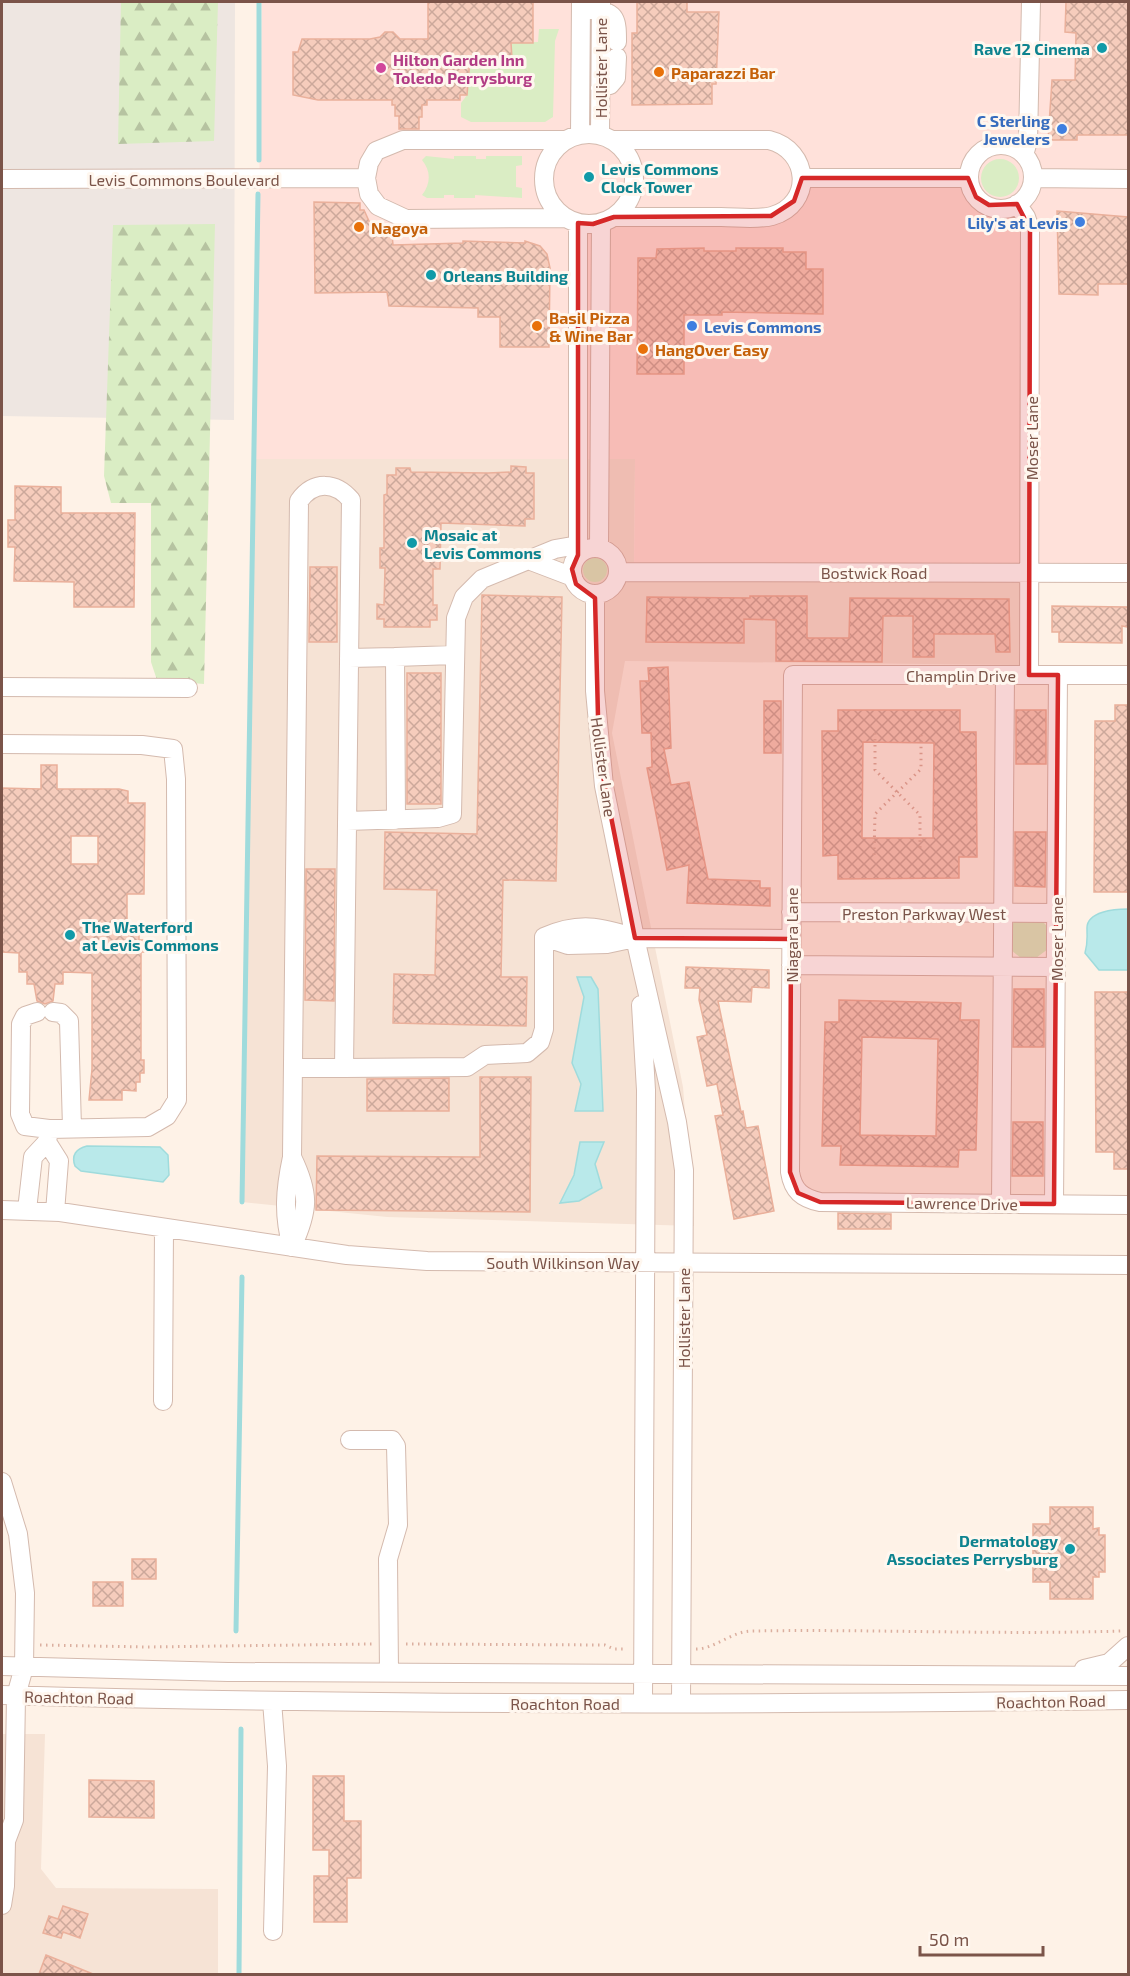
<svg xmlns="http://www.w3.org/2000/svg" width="1130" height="1976" font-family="'Exo 2',sans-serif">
  <defs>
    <pattern id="forest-firs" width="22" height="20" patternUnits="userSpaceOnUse" patternTransform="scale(1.5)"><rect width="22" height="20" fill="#daedc4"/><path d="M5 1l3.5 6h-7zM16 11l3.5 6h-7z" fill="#b6c3a1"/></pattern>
    <pattern id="building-cross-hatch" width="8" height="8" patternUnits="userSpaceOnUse" patternTransform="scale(1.5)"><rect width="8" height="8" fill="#f6ccbc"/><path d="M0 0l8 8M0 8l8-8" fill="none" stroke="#cca89b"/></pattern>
  </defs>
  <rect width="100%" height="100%" fill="#fef2e7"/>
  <path fill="#f6e3d5" d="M255 459H635L634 572 1026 576V665L625 661 612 733 683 1087 694 1226 387 1217 242 1202Z
    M2 1734H45L41 1869 56 1888 218 1889V1974H2Z"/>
  <path fill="#ffe1da" d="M262 2H1128V573L634 572 635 459H255Z"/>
  <path fill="#eee6e1" d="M2 2H235L234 420 2 416Z"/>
  <path fill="#daedc4" d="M539 29H559L555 41 553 117 545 122H471L461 117V103L467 95 470 59 511 58V43L538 42Z
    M426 156 454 159V156H476V159H486V156H522V165L516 166V187L522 188V198L475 195V198H454V195H444V198H427L422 195C431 183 431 171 422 160Z
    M981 178a19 19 0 1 1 38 0a19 19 0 1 1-38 0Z
    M583 570a12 12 0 1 1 24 0a12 12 0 1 1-24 0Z
    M1016 920 1043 922 1046 925 1048 949 1036 958 1022 959 1011 950 1009 928Z"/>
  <path fill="url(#forest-firs)" d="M121 2H218L214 141 118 144Z
    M215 224 204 684 157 680 151 662V503H111L104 476 113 225Z"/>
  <path fill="#b9e9ea" stroke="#9fdbdc" stroke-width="1.5" d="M1128 909V970H1099L1085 953C1088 943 1087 938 1087 929 1086 911 1116 909 1128 909Z
    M577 977H591L598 989 603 1111H575L581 1084 572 1063 584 997Z
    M580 1142H604L595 1164 602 1188 579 1201 560 1203 574 1175Z
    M87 1146 160 1147 168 1155 169 1175 163 1182 81 1171 75 1166C71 1155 76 1149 87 1146Z"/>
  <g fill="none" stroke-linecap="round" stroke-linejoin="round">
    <path stroke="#9fdbdc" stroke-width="5" d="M259 2V160
      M242 1202 258 194
      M236 1631 242 1277
      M239 1974 241 1729"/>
  </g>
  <path fill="url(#building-cross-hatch)" stroke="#eab09b" stroke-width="1.5" fill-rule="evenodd" d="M428 2H533V43H511L512 58 470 59 467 95H460V100H427V105H422V117H419V129H399V116H395V105H392V100H318L293 95V52H298L302 39H370L380 37 385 32H393L400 39H428Z
    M637 2H687V12H719L716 84H712V104L632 105V33H637Z
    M1066 2H1128V135H1077V140H1048L1052 80H1075L1076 33 1065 32Z
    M314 202 360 203V210H364L369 221 379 228 375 234H392L393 245 463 243V241L525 243V241L540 246 547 254 550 268 549 347H500V317H478V308L389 306 387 292 315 293Z
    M1057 211 1128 217V284H1098V295L1059 294Z
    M704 248V251H736V248H783V252H806V269H823V314L722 312V315H684V374H637L638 258H656L657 249Z
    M511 466 526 467V473H534V519H525V526L441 523 440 569H433V605H437V620H430V627H384V619H377V604L384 605 385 568H380V548H384V495L387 494V475H396V468H410L411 472 488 473 511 472Z
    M15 486 61 487V513H135L134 607H74V582L14 581 15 547H8V520H15Z
    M310 567H337V642H309Z
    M482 595 562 597 556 881 503 880 501 977H527L526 1026 393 1023 394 974 435 975 437 890 384 889 385 832 477 834Z
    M750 596H807V638H849L850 598 1009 599 1010 652H996L995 634H934V657H913V616H883L882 662 776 661V620L744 619V643L646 642 647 597 750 598Z
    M1052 606 1128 607V627L1122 626V643L1059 642V632H1052Z
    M668 667 671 748 664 749 671 785 689 782 708 879 760 881V888H770V906L687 903 689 865 667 870 647 768 652 767 651 733H642L640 681H649L648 668Z
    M407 673H441V804H407Z
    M764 701H781V753H764Z
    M1115 705H1128V892H1094L1095 721H1115Z
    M838 710H960V732H976L977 857H959V878L838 879V855L823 856 822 731H838ZM863 742 934 743 933 838H862Z
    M1016 710H1046V764H1016Z
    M41 765H57V789H119L128 791V803H145L144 894H127V925H133V931H139V940H144V952H141V1060H144V1073H140V1082H136V1091L122 1090V1100H89L92 1069V973L63 972V984H55L53 1001 45 1004 37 1001 34 984H27V972H19V953L2 952V788L41 789ZM71 836H98V864H71Z
    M1015 832H1046L1045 887 1015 886Z
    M306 869H335L334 1001 305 1000Z
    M686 967 769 970V988L752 987 751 1002 718 1001 741 1112 743 1111 746 1128 758 1126 774 1211 734 1219 715 1116 723 1115 717 1084 707 1086 697 1037 707 1035 699 1000 700 988H685Z
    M1014 989H1044V1047H1013Z
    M1095 992H1128V1169H1114V1152H1096Z
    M839 1000 961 1003 960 1020H979L976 1150H959L958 1167 840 1165 841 1146H822L825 1022H839ZM862 1037 938 1039 936 1136 860 1135Z
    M480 1077H531L530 1212 316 1210 317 1156 480 1157Z
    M449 1078V1111H367V1079Z
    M1013 1122H1043V1176H1012Z
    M838 1213 891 1214V1229H838Z
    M1050 1507H1093V1529L1099 1528V1535H1105V1572H1099V1577H1093V1599H1050V1582H1033V1524H1050Z
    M132 1559H156V1579H132Z
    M93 1582H123V1606H93Z
    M313 1776H344V1821H361V1878H347V1922H314V1876H329V1850H313Z
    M89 1780 154 1781V1818L89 1817Z
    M63 1906 88 1914 80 1938 63 1932 61 1938 43 1933 49 1916 58 1919Z
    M46 1955 93 1974H39Z"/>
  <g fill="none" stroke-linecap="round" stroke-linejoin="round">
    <defs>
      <path id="minor" d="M593 10C617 11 617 21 617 42
        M600 88 610 85 616 78 617 57
        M544 179a45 45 0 1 1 90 0a45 45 0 1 1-90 0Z
        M580 134 581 2
        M600 135 601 2
        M566 140H403L376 151 369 163 366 178 369 194 378 206 406 219 566 218
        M612 140H769C810 150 814 204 772 216 757 220 737 217 721 217 686 217 650 217 614 217
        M969 177a32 32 0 1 1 64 0a32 32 0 1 1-64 0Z
        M1024 155 1028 141 1031 2
        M802 178H968
        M1034 178 1128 179
        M2 179 366 178
        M1017 204 1026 217 1030 229 1029 675
        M578 223V555
        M572 571a23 23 0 1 1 46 0a23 23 0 1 1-46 0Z
        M599 548 601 223
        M531 561 573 577
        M619 572 1128 573
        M595 595V691L604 786 635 938 677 1122 684 1170 681 1703
        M349 658 395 657
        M1128 675H793L790 1172C793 1191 802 1198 820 1202L1128 1205
        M2 687 188 688
        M2 744 142 745 173 749 176 779 177 1100 167 1116 148 1127 49 1129 25 1126 20 1114 21 1024 25 1016 37 1012
        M396 820 395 657 454 655
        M347 821 438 818 452 814 456 618 464 597 482 579 555 549 578 545
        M791 912 1056 913
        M544 937 568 945 607 944 635 938 791 939
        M544 937C578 922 600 926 635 938
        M791 965 1056 967
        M641 1005 646 1090 643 1703
        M53 1012 61 1013 69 1021 72 1128
        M293 1068H344
        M47 1142 59 1161 55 1212
        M1001 1203 1005 675
        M1054 1204 1058 675
        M2 1210 60 1212 347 1255 427 1261 1128 1265
        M27 1210 33 1157 47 1142 49 1129
        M292 1247C283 1215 285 1190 292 1157L299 501C314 480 336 482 351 500L344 1068 467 1067 485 1055 527 1053 540 1042 544 1029V937
        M292 1247C309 1210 310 1194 292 1157
        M163 1401 164 1228
        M350 1440H392L396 1446 398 1525 388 1559 389 1673
        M2 1482 18 1534 25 1593 24 1667 16 1696 14 1820 6 1841 5 1886 2 1905
        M2 1666 228 1672 1128 1676
        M1084 1669 1109 1663 1128 1646
        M2 1695C377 1706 753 1705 1128 1700
        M272 1701 277 1766 273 1931"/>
    </defs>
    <use href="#minor" stroke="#d4baae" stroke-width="20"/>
    <path stroke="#dbaf9f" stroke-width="3" stroke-dasharray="1.5 4.5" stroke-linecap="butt" d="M875 733V770L920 815V849
      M874 855 875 814 921 769V735
      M406 1644 605 1645 614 1649H627
      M40 1645 146 1647 373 1644
      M696 1649C715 1649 732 1631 752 1631 875 1629 998 1635 1121 1631"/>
    <use href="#minor" stroke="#fff" stroke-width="18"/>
  </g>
  <path fill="#d62828" fill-opacity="0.2" stroke="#d62828" stroke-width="4.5" stroke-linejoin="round" d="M802 178H968L976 197 989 205 1017 204 1030 229 1029 675H1058L1054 1204 820 1202 798 1193 790 1172 791 939 635 938 599 756 595 598 576 584 572 569 578 555V223L593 224 614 217 771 216 794 201Z"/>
  <g fill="#0f9aa8" stroke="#fff7ef" stroke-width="2">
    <circle cx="1102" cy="48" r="6"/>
    <circle cx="589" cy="177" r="6"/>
    <circle cx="431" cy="275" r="6"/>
    <circle cx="412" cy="543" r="6"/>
    <circle cx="70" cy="935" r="6"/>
    <circle cx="1070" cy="1549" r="6"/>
  </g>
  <circle fill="#d1479c" stroke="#fff7ef" stroke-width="2" cx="381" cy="68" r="6"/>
  <g fill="#e8710a" stroke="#fff7ef" stroke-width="2">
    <circle cx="659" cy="72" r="6"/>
    <circle cx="359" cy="227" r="6"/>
    <circle cx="537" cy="326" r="6"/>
    <circle cx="643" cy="349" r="6"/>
  </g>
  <g fill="#3f7fe0" stroke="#fff7ef" stroke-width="2">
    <circle cx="1062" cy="129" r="6"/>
    <circle cx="1080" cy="222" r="6"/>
    <circle cx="692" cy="326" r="6"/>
  </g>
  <g text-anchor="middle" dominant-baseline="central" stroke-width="6" stroke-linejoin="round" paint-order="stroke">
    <g font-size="16" font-weight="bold" fill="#0d838f" stroke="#fff7ef" text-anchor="start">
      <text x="1090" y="48" text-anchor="end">Rave 12 Cinema</text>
      <text x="601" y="168">Levis Commons<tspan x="601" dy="18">Clock Tower</tspan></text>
      <text x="443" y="275">Orleans Building</text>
      <text x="424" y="534">Mosaic at<tspan x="424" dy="18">Levis Commons</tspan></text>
      <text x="82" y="926">The Waterford<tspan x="82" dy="18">at Levis Commons</tspan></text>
      <text x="1058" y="1540" text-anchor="end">Dermatology<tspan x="1058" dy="18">Associates Perrysburg</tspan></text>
    </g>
    <g font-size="16" font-weight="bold" fill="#b23c85" stroke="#fff7ef" text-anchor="start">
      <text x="393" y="59">Hilton Garden Inn<tspan x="393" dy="18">Toledo Perrysburg</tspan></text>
    </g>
    <g font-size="16" fill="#7b5449" stroke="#fff7ef">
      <text transform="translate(600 68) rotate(-90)">Hollister Lane</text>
      <text x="184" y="179">Levis Commons Boulevard</text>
      <text transform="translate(1031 438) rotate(-90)">Moser Lane</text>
      <text x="874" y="572">Bostwick Road</text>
      <text x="961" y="675">Champlin Drive</text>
      <text transform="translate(604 767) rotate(82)">Hollister Lane</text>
      <text x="924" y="913">Preston Parkway West</text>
      <text transform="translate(791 935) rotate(-90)">Niagara Lane</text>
      <text transform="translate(1056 939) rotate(-90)">Moser Lane</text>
      <text transform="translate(962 1203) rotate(1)">Lawrence Drive</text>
      <text x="563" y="1262">South Wilkinson Way</text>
      <text transform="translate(683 1318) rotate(-90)">Hollister Lane</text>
      <text transform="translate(79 1697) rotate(1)">Roachton Road</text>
      <text transform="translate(1051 1701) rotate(-1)">Roachton Road</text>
      <text x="565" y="1703">Roachton Road</text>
    </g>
    <g font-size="16" font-weight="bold" fill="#c56008" stroke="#fff7ef" text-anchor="start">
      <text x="671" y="72">Paparazzi Bar</text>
      <text x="371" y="227">Nagoya</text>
      <text x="549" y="317">Basil Pizza<tspan x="549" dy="18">&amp; Wine Bar</tspan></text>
      <text x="655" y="349">HangOver Easy</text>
    </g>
    <g font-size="16" font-weight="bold" fill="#366cbe" stroke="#fff7ef" text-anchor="end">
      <text x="1050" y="120">C Sterling<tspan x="1050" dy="18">Jewelers</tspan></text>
      <text x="1068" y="222">Lily's at Levis</text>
      <text x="704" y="326" text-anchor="start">Levis Commons</text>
    </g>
  </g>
  <rect width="1130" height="1976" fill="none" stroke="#7b5449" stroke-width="6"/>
  <path d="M920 1946v9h123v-9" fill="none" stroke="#7b5449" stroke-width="3"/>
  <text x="929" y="1946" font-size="18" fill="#7b5449" stroke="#fff7ef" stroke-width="4.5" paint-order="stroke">50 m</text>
</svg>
